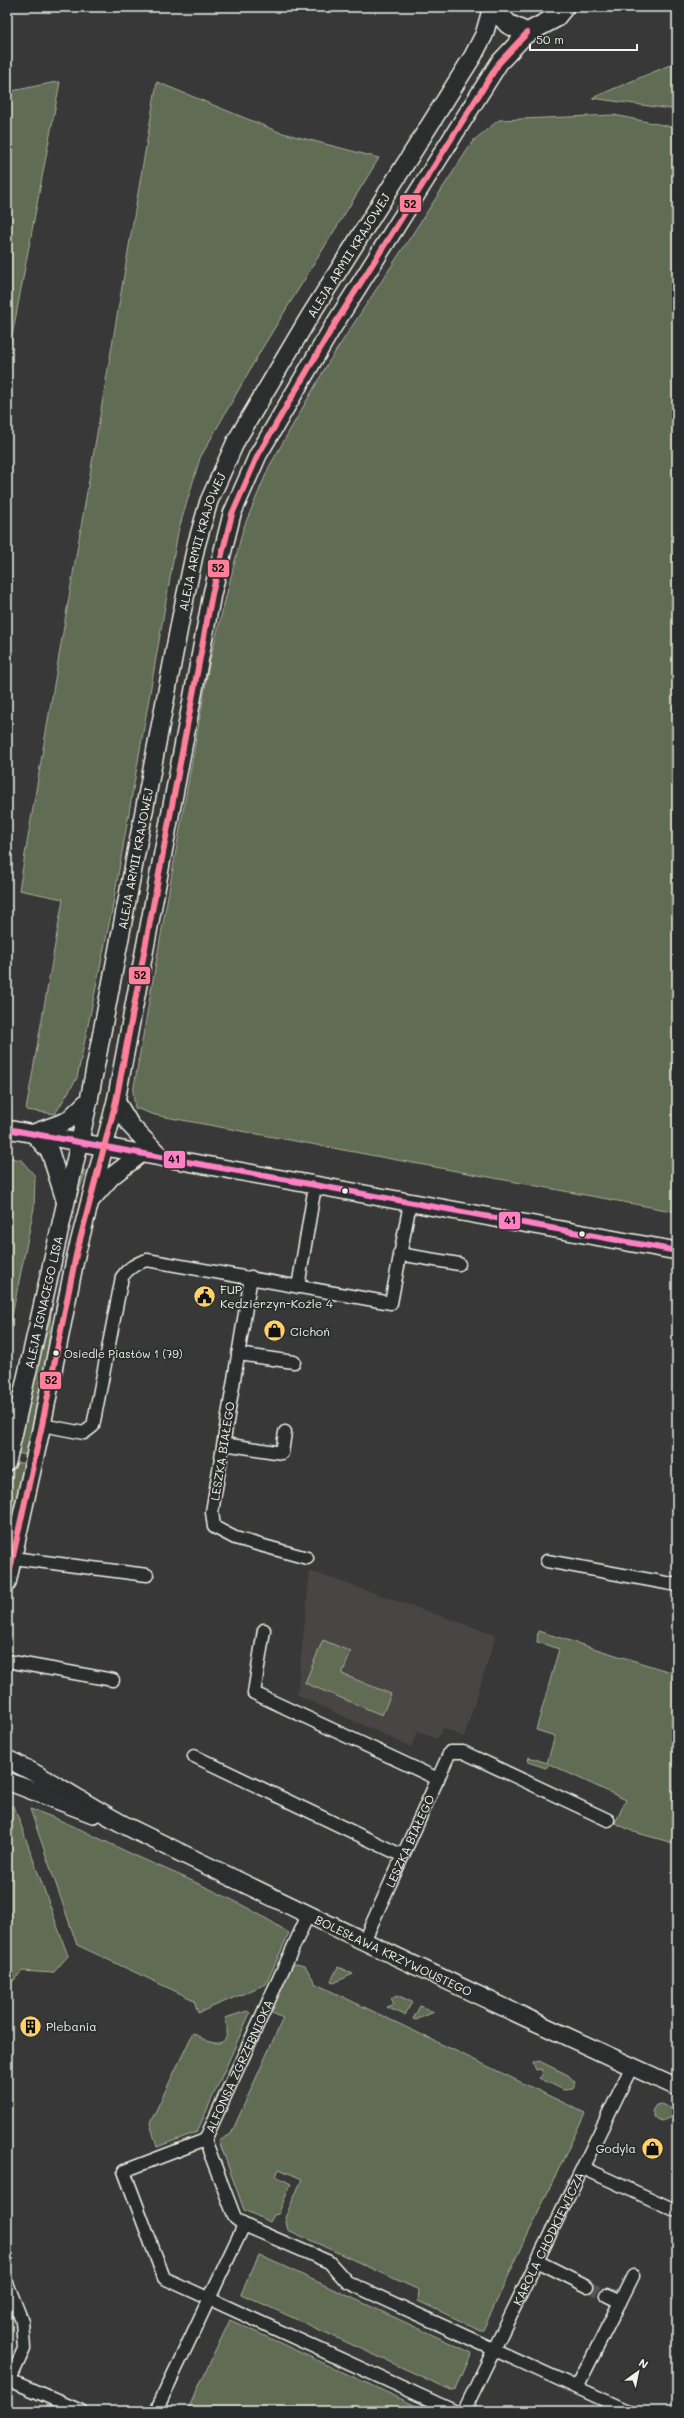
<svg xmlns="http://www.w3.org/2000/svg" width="684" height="2418" font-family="Mali,sans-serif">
  <rect width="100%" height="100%" fill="#383838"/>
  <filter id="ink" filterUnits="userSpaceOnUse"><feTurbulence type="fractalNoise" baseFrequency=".025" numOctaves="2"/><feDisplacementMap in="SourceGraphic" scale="8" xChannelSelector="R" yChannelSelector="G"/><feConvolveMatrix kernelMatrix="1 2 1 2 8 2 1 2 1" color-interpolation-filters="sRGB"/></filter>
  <g filter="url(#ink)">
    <path fill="#494544" d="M310 1571 496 1635 464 1737 443 1728 437 1739 418 1732 411 1747 297 1695Z"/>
    <path fill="#606c53" stroke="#aaae9e" d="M677 62V110L592 98Z
      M56 82H60L7 363V92Z
      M157 82 279 132 379 158 261 350 200 458 178 532 112 910 77 1078 55 1114 26 1110 63 899 19 890Z
      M614 115 677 128V1212L155 1115 135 1108 133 1092 210 660 243 529 269 467 328 363 474 140 499 120Z
      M7 1157 21 1160 35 1176 34 1208 7 1340Z
      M82 1170 86 1171 75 1202 52 1302 47 1361 26 1455 17 1453Z
      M15 1462 25 1464 12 1524 7 1527V1502Z
      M538 1631 677 1674V1833L673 1843 634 1832 615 1823 626 1800 549 1764 546 1768 528 1762 529 1757 547 1763 555 1736 536 1730 559 1649 537 1642Z
      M323 1640 351 1652 342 1674 391 1694 382 1715 305 1683Z
      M7 1806H14L68 1956 53 1973 22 1971 7 1988Z
      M30 1809C67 1821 101 1840 136 1856 188 1879 242 1901 289 1933L266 1984 198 2013 194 2000 77 1945Z
      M296 1964 305 1966 316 1984 585 2113 483 2330H480L418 2301 419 2290 288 2230 285 2218 302 2179 279 2169 276 2176 291 2184 278 2214 274 2215 270 2222 244 2210 219 2141 231 2134 283 2018 270 2012C276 1998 281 1969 296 1964Z
      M338 1967 353 1974 334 1983 331 1981Z
      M397 1995 412 2002 405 2015 386 2007 394 2004 391 1998Z
      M420 2006 434 2012 416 2020 413 2019Z
      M247 2011 250 2013 197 2132 157 2147 150 2123 193 2033C200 2037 208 2043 216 2043 230 2044 228 2026 225 2018Z
      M539 2061 568 2075 575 2082 573 2089 564 2090 539 2078 543 2075 541 2069 536 2070 533 2063Z
      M661 2104 677 2111V2115L662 2121 655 2118 652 2111 656 2105Z
      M259 2255 472 2353 456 2389 451 2390 241 2294Z
      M230 2320 427 2411H187Z"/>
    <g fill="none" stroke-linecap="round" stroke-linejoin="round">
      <path stroke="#545452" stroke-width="12" stroke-dasharray="12 6" stroke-linecap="butt" d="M587 2286 606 2295"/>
      <defs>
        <g id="street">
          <path d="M399 1254 459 1264"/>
          <path d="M251 1277 212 1512 214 1527 235 1538 307 1558"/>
          <path d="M298 1287 315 1186"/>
          <path d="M238 1354 294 1362"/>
          <path d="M42 1425 84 1433 93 1426 122 1277C128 1268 136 1263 147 1260L391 1303 410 1203"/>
          <path d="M224 1444 282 1453 285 1432"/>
          <path d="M13 1558 147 1575"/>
          <path d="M547 1561 677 1585"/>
          <path d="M264 1630 254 1693 438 1779"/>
          <path d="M7 1661 113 1680"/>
          <path d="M194 1756 403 1856"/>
          <path id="s1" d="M364 1941 450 1752H463L608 1820"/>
          <path d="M205 2140 124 2171 164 2278 454 2411"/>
          <path d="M583 2168 677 2211"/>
          <path d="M244 2225 329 2262 347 2282 628 2411"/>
          <path d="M537 2261 587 2286"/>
          <path d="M7 2283 22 2321 24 2349 7 2386"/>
          <path d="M620 2302 633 2276"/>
          <path d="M7 2379 81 2411"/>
          <path d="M577 2387 620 2302 606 2295"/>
          <path id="s2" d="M156 2411 244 2225 235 2218 205 2140 308 1915"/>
          <path id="s3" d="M464 2411 632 2066"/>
        </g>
        <g id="secondary">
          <path d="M116 1101 131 1126 161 1157"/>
          <path d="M7 1129 677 1251"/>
          <path d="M34 1133 67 1121 89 1100"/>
          <path d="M34 1134 50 1152 65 1200"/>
          <path d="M92 1199 112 1176 142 1153"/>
          <path id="s4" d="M7 1462 89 1100 181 617 196 546 209 501 236 441 308 319 473 56 484 35 492 7"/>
          <path d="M7 1583 42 1425 76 1255 116 1101 212 594 232 514 258 455 331 330 499 63 527 33"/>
          <path id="s5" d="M7 1759C53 1780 93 1810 138 1832 316 1919 496 2005 677 2087"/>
          <path d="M7 1781 93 1814"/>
        </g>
        <path id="primary" d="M493 7 508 24 527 33 555 18 564 7"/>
      </defs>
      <use href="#street" stroke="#f4f1e8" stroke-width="15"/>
      <use href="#secondary" stroke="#f4f1e8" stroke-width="20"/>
      <use href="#primary" stroke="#f4f1e8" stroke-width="22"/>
      <use href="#street" stroke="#2a2d2e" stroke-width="12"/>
      <use href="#secondary" stroke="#2a2d2e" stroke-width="17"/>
      <use href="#primary" stroke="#2a2d2e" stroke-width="19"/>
      <defs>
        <path id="bus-1" d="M7 1129 677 1251"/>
        <path id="bus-2" d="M7 1583 42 1425 76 1255 116 1101 212 594 232 514 258 455 331 330 499 63 527 33"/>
      </defs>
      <use href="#bus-1" stroke="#2a2d2e" stroke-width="9"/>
      <use href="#bus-2" stroke="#2a2d2e" stroke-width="9"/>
      <use href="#bus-1" stroke="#ff80c5" stroke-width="6"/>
      <use href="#bus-2" stroke="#ff8098" stroke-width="6"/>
    </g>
  </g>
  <defs>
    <symbol id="civic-disc" viewBox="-11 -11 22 22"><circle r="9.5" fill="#ffd166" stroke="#2a2d2e"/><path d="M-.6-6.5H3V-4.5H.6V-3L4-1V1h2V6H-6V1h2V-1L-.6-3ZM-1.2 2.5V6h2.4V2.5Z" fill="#111"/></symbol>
    <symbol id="shop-disc" viewBox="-11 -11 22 22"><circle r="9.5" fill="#ffd166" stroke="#2a2d2e"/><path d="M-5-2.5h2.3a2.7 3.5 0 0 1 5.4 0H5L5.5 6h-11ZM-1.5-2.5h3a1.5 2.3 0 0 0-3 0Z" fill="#111"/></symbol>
    <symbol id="building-disc" viewBox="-11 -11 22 22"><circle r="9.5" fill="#ffd166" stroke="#2a2d2e"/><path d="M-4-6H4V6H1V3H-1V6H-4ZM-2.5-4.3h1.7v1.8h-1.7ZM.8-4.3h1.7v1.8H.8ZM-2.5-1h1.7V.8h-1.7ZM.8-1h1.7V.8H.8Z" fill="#111"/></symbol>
  </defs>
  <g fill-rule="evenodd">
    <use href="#civic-disc" x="192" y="1284" width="25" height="25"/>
    <use href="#shop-disc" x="262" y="1318" width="25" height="25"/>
    <use href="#building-disc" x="18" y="2014" width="25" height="25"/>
    <use href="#shop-disc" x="640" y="2136" width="25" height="25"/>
  </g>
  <g fill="#f4f1e8" stroke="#2a2d2e" stroke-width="1.5">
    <circle cx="345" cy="1191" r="3.5"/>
    <circle cx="582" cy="1234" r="3.5"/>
    <circle cx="56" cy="1353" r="3.5"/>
  </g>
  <g text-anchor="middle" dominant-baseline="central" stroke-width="3.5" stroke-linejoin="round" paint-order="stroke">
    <g font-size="11" fill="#f4f1e8" stroke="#2a2d2e" text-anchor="start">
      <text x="64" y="1353">Osiedle Piastów 1 (79)</text>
    </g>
    <g font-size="12" fill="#f4f1e8" stroke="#2a2d2e">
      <text stroke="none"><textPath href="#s4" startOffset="1265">ALEJA ARMII KRAJOWEJ</textPath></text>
      <text stroke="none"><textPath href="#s4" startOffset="941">ALEJA ARMII KRAJOWEJ</textPath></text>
      <text stroke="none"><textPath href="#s4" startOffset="617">ALEJA ARMII KRAJOWEJ</textPath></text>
      <text stroke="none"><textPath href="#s4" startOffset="164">ALEJA IGNACEGO LISA</textPath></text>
      <text transform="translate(222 1451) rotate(-81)">LESZKA BIAŁEGO</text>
      <text stroke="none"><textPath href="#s1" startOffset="110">LESZKA BIAŁEGO</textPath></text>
      <text stroke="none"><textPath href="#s5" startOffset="434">BOLESŁAWA KRZYWOUSTEGO</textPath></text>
      <text stroke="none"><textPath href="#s2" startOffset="382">ALFONSA ZGRZEBNIOKA</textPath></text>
      <text stroke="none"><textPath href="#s3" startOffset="192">KAROLA CHODKIEWICZA</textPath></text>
    </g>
    <g font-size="12" fill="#f4f1e8" stroke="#2a2d2e" text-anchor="start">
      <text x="220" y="1289">FUP<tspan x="220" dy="14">Kędzierzyn-Koźle 4</tspan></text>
      <text x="290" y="1331">Cichoń</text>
      <text x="46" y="2026">Plebania</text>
      <text x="636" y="2148" text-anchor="end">Godyla</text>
    </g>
  </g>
  <g stroke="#2a2d2e" stroke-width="1.5">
    <rect x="399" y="194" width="23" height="19" rx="4" fill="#ff8098"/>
    <rect x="207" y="559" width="23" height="19" rx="4" fill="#ff8098"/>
    <rect x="128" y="966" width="23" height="19" rx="4" fill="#ff8098"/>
    <rect x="163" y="1150" width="23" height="19" rx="4" fill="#ff80c5"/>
    <rect x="498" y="1211" width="23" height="19" rx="4" fill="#ff80c5"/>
    <rect x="39" y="1371" width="23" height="19" rx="4" fill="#ff8098"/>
  </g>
  <g font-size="11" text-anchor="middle" font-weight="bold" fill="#111">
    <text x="410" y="208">52</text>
    <text x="218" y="572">52</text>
    <text x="140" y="979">52</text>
    <text x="174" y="1163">41</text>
    <text x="510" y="1224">41</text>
    <text x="51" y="1384">52</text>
  </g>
  <rect width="684" height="2418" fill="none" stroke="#2a2d2e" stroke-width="24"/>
  <rect x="12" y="12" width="660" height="2394" fill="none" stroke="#f4f1e8" stroke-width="1.5" filter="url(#ink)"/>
  <g transform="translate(638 2372) rotate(33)" stroke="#2a2d2e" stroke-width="3" paint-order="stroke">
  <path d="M0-3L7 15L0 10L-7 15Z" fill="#f4f1e8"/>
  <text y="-6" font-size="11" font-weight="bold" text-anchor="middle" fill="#f4f1e8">N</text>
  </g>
  <path d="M530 44v6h107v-6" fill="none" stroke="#f4f1e8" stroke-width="2"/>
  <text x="536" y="44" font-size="12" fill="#f4f1e8" stroke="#2a2d2e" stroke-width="3" paint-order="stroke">50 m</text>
</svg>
